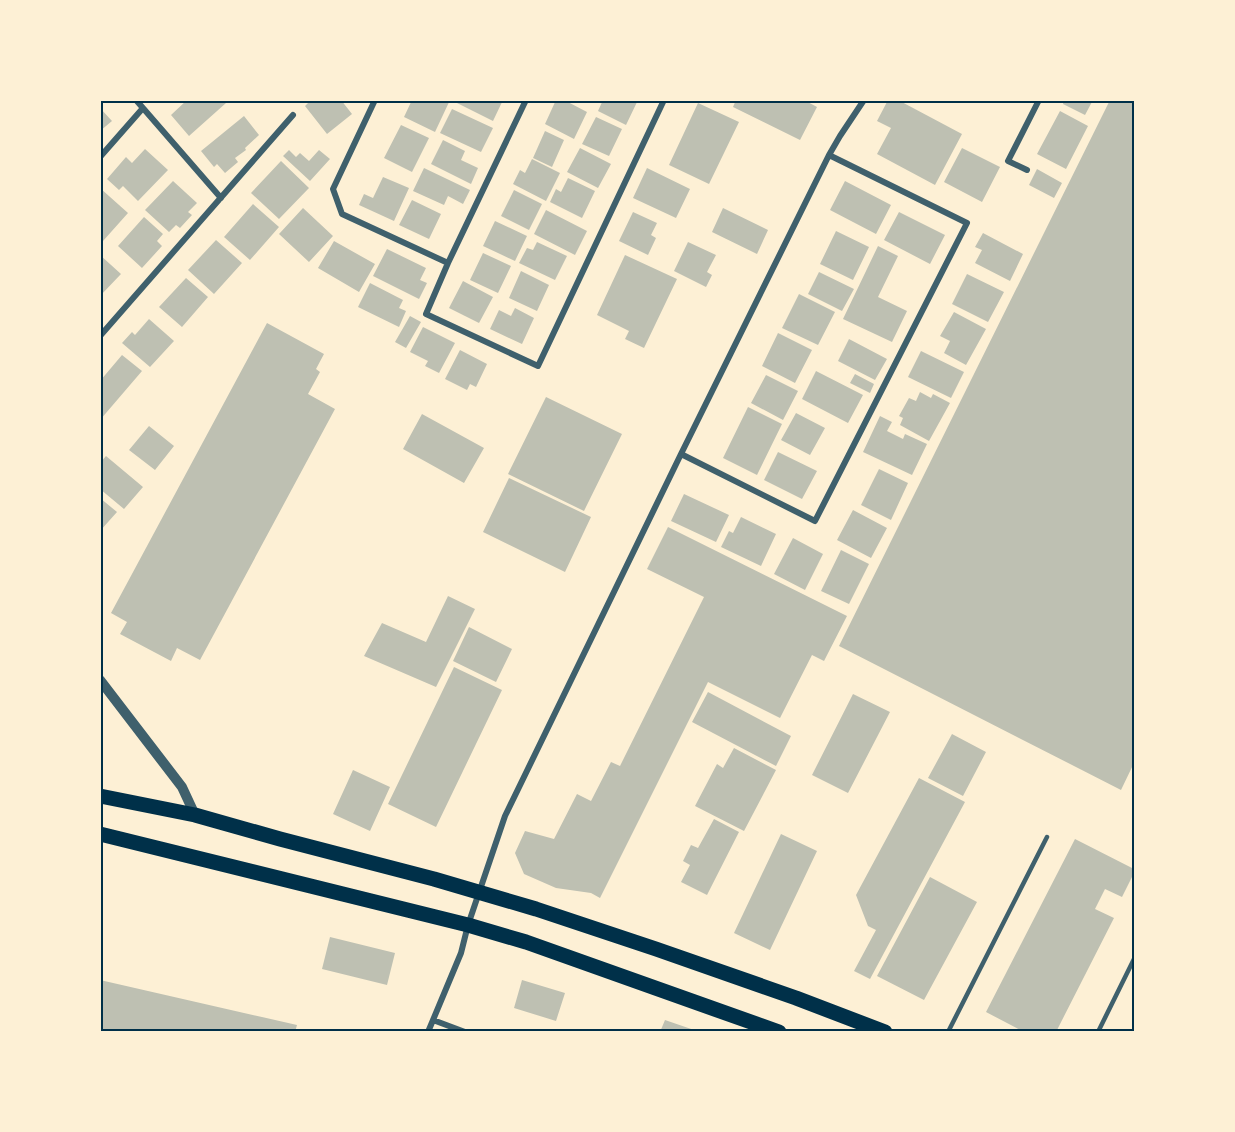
<svg xmlns="http://www.w3.org/2000/svg" width="1235" height="1132" font-family="'PT Sans Narrow',sans-serif">
  <rect width="100%" height="100%" fill="#fdf0d5"/>
  <path fill="#bec0b2" d="M187 100H224L226 103 189 136 171 115Z
    M311 100H341L352 114 327 134 305 106Z
    M412 100H450L435 132 404 117Z
    M459 100H503L493 121 457 103Z
    M556 100H564L587 112 574 139 545 124Z
    M603 100H638L626 125 598 111Z
    M736 100H804L817 107 800 140 733 107Z
    M888 100H898L962 134 935 185 877 154 891 128 877 121Z
    M1064 100H1093L1085 115 1063 104Z
    M1110 100H1134V763L1121 790 839 646Z
    M698 103 739 122 709 184 669 165Z
    M100 108 112 121 100 131Z
    M452 109 493 128 481 152 440 133Z
    M1060 111 1088 126 1066 169 1037 154Z
    M244 116 259 135 245 148 246 150 235 158 238 162 225 173 217 164 214 167 201 151Z
    M596 117 622 129 609 156 582 144Z
    M401 125 429 138 412 172 384 158Z
    M545 131 564 140 552 167 533 158Z
    M443 140 465 151 461 160 478 168 471 184 431 164Z
    M580 148 611 164 598 188 567 172Z
    M962 148 1000 167 982 202 944 182Z
    M145 149 168 170 138 201 123 186 119 190 107 179 126 157 132 163Z
    M289 150 296 157 300 153 309 161 319 150 330 159 310 181 283 156Z
    M532 159 560 173 546 201 513 184 520 170 525 173Z
    M281 161 309 188 279 219 251 193Z
    M424 168 470 190 463 204 448 196 444 205 413 191Z
    M647 168 690 189 676 218 633 198Z
    M1037 169 1062 183 1054 198 1029 185Z
    M383 177 409 188 394 221 359 205 364 194 373 198Z
    M568 178 595 191 582 218 550 202 556 189 561 192Z
    M173 181 197 203 188 212 192 215 180 228 176 225 169 232 145 210Z
    M845 181 891 205 876 234 830 210Z
    M100 188 128 213 103 241 100 238Z
    M514 190 542 204 529 230 501 216Z
    M412 200 441 214 429 239 399 225Z
    M253 204 279 227 250 260 224 237Z
    M303 208 333 236 309 262 279 234Z
    M723 208 768 230 757 254 712 232Z
    M546 210 587 231 575 255 534 234Z
    M633 212 657 223 651 235 656 238 648 255 619 241Z
    M899 212 945 235 930 264 884 240Z
    M144 217 163 234 157 241 162 246 142 268 118 246Z
    M495 221 527 236 515 261 483 246Z
    M836 231 869 247 853 280 820 264Z
    M983 233 1023 254 1010 281 975 263 982 250 975 247Z
    M216 240 242 263 214 294 188 270Z
    M334 241 375 264 359 292 318 268Z
    M537 242 567 256 555 280 519 263 527 248 533 250Z
    M688 242 716 255 707 272 712 275 706 287 674 271Z
    M878 246 898 256 878 297 907 311 892 342 843 319Z
    M387 249 426 268 420 280 427 283 419 299 373 276Z
    M483 253 511 266 498 293 470 280Z
    M100 255 121 274 100 296Z
    M625 255 677 279 644 348 625 339 629 331 597 315Z
    M521 271 549 285 537 311 509 298Z
    M819 272 854 289 842 311 808 294Z
    M967 274 1004 292 988 322 952 304Z
    M186 278 208 297 182 327 159 307Z
    M463 281 493 297 479 323 449 308Z
    M370 283 403 300 399 308 406 311 399 327 358 307Z
    M799 294 835 312 818 345 782 328Z
    M515 308 534 318 522 344 490 329 499 310 511 316Z
    M954 312 986 329 966 365 944 353 950 341 940 336Z
    M410 316 421 322 406 348 395 342Z
    M149 319 174 341 150 367 122 343 132 332 135 335Z
    M267 323 324 354 316 369 320 372 308 394 335 409 200 660 177 648 171 661 120 634 127 622 111 613Z
    M423 327 455 343 439 373 425 366 428 361 410 352Z
    M778 333 812 350 795 383 762 366Z
    M849 339 887 359 875 380 838 361Z
    M460 350 487 364 476 387 470 384 467 390 445 379Z
    M921 351 964 372 951 398 908 377Z
    M122 355 142 371 100 420V381Z
    M816 371 863 395 848 423 802 399Z
    M855 374 874 384 870 393 850 383Z
    M766 375 798 391 783 420 751 403Z
    M920 392 931 398 933 394 950 403 929 441 900 425 903 418 899 416 909 398 916 401Z
    M546 397 622 434 584 511 508 474Z
    M748 407 782 424 757 475 723 458Z
    M796 413 825 428 810 455 781 440Z
    M422 414 484 448 464 483 403 449Z
    M880 416 892 422 887 431 903 439 905 434 927 444 912 475 863 452Z
    M149 426 174 446 155 470 129 450Z
    M778 452 817 471 802 499 764 480Z
    M106 456 143 487 124 509 100 489V463Z
    M879 469 908 483 891 520 861 505Z
    M509 478 591 517 565 572 483 532Z
    M684 494 729 515 716 542 671 521Z
    M100 498 117 512 100 531Z
    M853 510 887 528 871 558 837 540Z
    M741 517 776 534 761 566 721 547 729 531 733 533Z
    M668 527 847 616 824 661 812 655 780 718 708 682 600 898 591 893 556 888 524 874 515 853 525 831 554 839 577 794 591 801 611 762 620 766 704 597 647 569Z
    M793 538 823 554 805 590 774 574Z
    M841 550 869 564 849 604 821 591Z
    M448 596 475 609 436 687 364 656 382 623 426 642Z
    M469 627 512 649 496 682 453 661Z
    M454 667 502 690 436 827 388 804Z
    M708 692 791 736 776 766 692 722Z
    M853 694 890 712 848 793 812 775Z
    M952 734 986 752 963 796 928 778Z
    M734 748 776 770 744 831 695 806 717 764 723 768Z
    M353 770 390 787 370 831 333 814Z
    M919 778 965 802 870 979 854 971 876 930 868 926 856 895Z
    M714 819 739 832 707 895 681 882 690 865 683 861 691 845 698 848Z
    M781 834 817 851 770 950 734 933Z
    M1075 839 1134 869V873L1122 897 1105 889 1095 909 1114 918 1056 1032H1024L986 1012Z
    M930 877 977 902 924 1000 877 976Z
    M330 937 395 953 387 985 322 969Z
    M100 980 297 1025 295 1032H100Z
    M522 980 565 993 556 1021 514 1008Z
    M665 1020 697 1031V1032H660Z"/>
  <g fill="none" stroke-linecap="round" stroke-linejoin="round">
    <path stroke="#3f606c" stroke-width="4.5" d="M948 1032 1047 837
      M1098 1032 1134 959"/>
    <path stroke="#3f606c" stroke-width="6" d="M136 100 221 198
      M375 100 333 189 342 214 448 263
      M526 100 448 263 426 314 538 366 664 100
      M100 157 143 108
      M1027 170 1008 161 1039 100
      M100 336 293 115
      M681 454 815 521 967 223 829 155
      M433 1020 465 1032
      M428 1032 461 953 468 925 505 816 681 454 829 155 840 136 864 100"/>
    <path stroke="#3f606c" stroke-width="10" d="M100 680 182 787 195 815"/>
    <path stroke="#003049" stroke-width="15" d="M100 796 195 815 280 839 434 879 536 909 656 949 796 998 885 1032
      M100 834 468 925 526 942 779 1032"/>
  </g>
  <rect width="1235" height="1132" fill="none" stroke="#fdf0d5" stroke-width="204"/>
  <rect x="102" y="102" width="1031" height="928" fill="none" stroke="#003049" stroke-width="2"/>
</svg>
